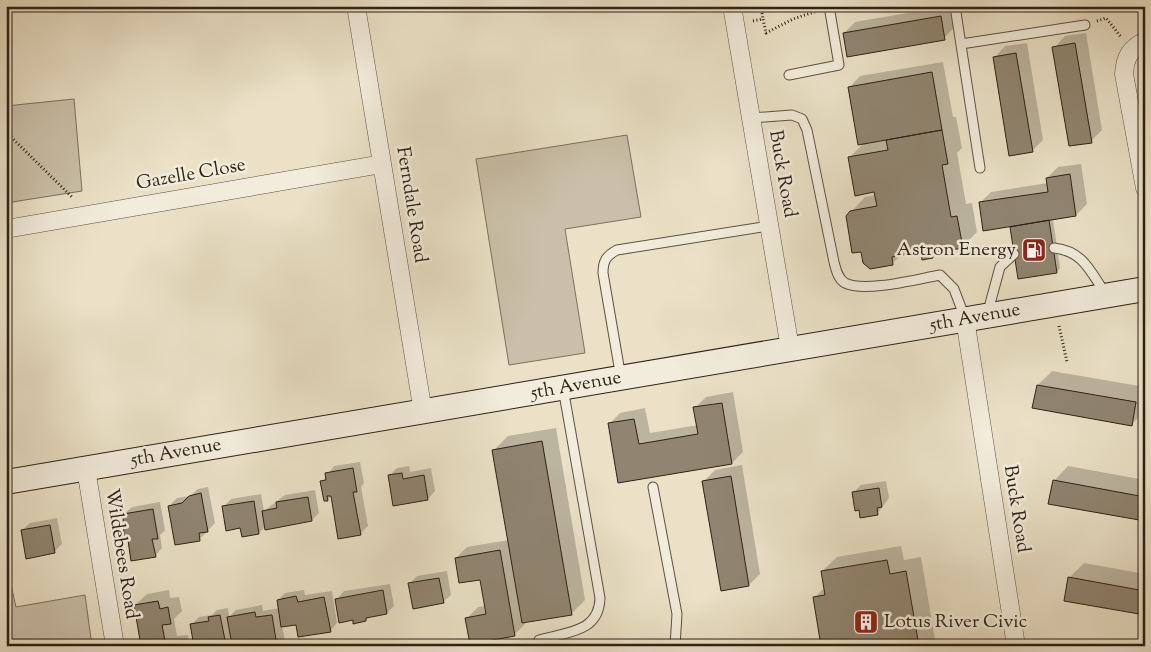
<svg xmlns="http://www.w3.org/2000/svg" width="1151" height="652" font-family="'Sorts Mill Goudy',serif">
  <rect width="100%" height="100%" fill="#eae1c7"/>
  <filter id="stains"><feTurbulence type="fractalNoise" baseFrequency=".004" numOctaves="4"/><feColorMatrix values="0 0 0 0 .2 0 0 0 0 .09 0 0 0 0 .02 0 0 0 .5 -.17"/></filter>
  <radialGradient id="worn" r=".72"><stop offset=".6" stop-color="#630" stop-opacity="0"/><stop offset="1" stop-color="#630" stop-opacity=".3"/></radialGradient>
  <path fill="#cac0a9" stroke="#7c705e" d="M74 99 82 191 6 203V106Z
    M627 135 641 217 565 229 585 353 509 365 476 159Z
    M6 563 16 607 85 595 92 646H6Z"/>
  <path fill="#0003" d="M949 6H952L955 27 944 38 844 33 855 22Z
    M1086 33 1102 130 1091 141 1054 48 1065 36Z
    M1027 43 1043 140 1032 151 994 58 1005 46Z
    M943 62 953 117H956L962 148 957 153 966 204 972 203 977 232 962 247 937 251 932 256 922 251 902 254 892 264 851 212 865 197 876 195 875 191 850 157 865 142 849 88 860 76Z
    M1081 164 1087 204 1076 215 1053 219 1060 268 1057 272 1019 278 1011 225 980 203 991 192 1048 183 1047 178 1058 167Z
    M1052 371 1145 387V411L1131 425 1038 385Z
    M733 392 743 452 732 463 619 482 609 424 620 413 645 408 650 433 698 425 695 408 706 397Z
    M556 428 585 600 571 614 525 622V624L514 635 467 618 478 607 486 606 481 578 456 558 467 547 509 540 494 450 508 436Z
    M360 462 364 483 361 487 368 526 360 534 332 495 328 500 322 482 334 466Z
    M742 465 760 574 749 585 704 481 715 470Z
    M409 466 410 472 431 468 435 491 428 499 389 476 397 468Z
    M1068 466 1145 480V520L1054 481Z
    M886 481 889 498 877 514 854 492 861 485Z
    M208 487 215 523 199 540 169 506 177 498 190 496 198 489Z
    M315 490 319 513 312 520 266 526 259 533 243 535 241 527 224 506 231 499 261 494 264 511 285 495Z
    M160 502 165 530 160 535 162 548 155 556 124 514 132 507Z
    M57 518 62 544 54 552 22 530 30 523Z
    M901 546 904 560 921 557 936 646H823L814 598 825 587 822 571 837 557Z
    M1084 563 1145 574V614L1069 578Z
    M447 571 451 595 443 602 410 583 417 576Z
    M390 584 394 606 387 613 370 616 366 620 354 619 337 599 344 591Z
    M169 590 170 598 179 597 182 611 174 619 177 636 188 635 190 646H143L135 605 147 594Z
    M304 590 305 595 332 591 337 623 330 631 297 623 282 626 285 641 280 646H248L247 641 232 636 225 644 195 646 191 625 199 617 212 615 217 610 228 608 229 617 236 610 262 605 263 611 279 608 278 600 285 593Z"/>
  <path fill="#908571" stroke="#2e2114" d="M941 16 945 40 847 57 843 33Z
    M1075 43 1092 143 1069 146 1052 47Z
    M1016 53 1033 152 1009 156 993 57Z
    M932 72 942 130 858 145 848 87Z
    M942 130 948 164 942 165 951 217 957 216 963 248 932 253 933 258 922 260 921 252 892 257 893 265 870 269 863 263 861 252 852 253 846 216 850 211 877 206 874 192 855 196 848 157 888 150 886 140Z
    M1070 174 1076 216 983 231 979 202 1048 192 1046 178Z
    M1049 220 1057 273 1018 279 1010 227Z
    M1037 385 1136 402 1132 426 1032 408Z
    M722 403 732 464 618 483 608 423 634 419 639 444 698 434 693 407Z
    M542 441 572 615 522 623 492 450Z
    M353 468 357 492H353L361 535 338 539 331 496H327L328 501H324L320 481 326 480 325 473Z
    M402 473 403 479 424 475 428 500 393 506 388 475Z
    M731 476 749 586 721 591 702 481Z
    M1053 480 1145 497V521L1048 504Z
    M879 488 882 507 877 508 878 515 860 518 859 510 855 511 852 492Z
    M201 493 208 532 199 533 200 541 175 545 168 506 182 503 189 496Z
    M308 497 312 521 265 530 262 511 277 508 276 502Z
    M254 501 259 534 242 537 240 528 226 531 222 506Z
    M153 509 158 539H152L156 557 131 561 128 540 124 541 123 514Z
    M50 525 55 553 26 559 21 530Z
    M500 550 515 636 470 644 465 618 486 614 480 580 459 583 455 558Z
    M887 560 890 574 906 571 919 646H821L813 597 825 595 821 571Z
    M1068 577 1145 591V615L1064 601Z
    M439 578 444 603 413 609 408 583Z
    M383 590 387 614 366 618V621L353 624V620L339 623 335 599Z
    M296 596 298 602 324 597 331 632 298 637 296 625 281 627 277 600Z
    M158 601 160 609 168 607 171 624 162 625 166 646H141L134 605Z
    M255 612 256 617 272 615 277 646H246V643L232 645 227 617Z
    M220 615 226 645 194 646 190 624 209 621 208 617Z"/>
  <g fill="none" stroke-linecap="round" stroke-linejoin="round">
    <defs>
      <path id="lane" d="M955 6 980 168
        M961 44 1085 25
        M789 75 839 65 829 6
        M751 118 792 115 802 119 807 130 834 262C836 270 838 279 845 283 865 293 917 279 940 275L954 289 965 318
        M1054 248C1083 251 1090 271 1105 293
        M987 315 1000 267 1014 254
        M621 378 603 273C603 261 606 256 617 250L769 226
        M653 487 677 614 675 646
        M539 640C566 632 599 633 600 598L563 388"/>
      <path id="street" d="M356 6 423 412
        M732 6 790 348
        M1145 41C1130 49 1125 57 1124 74L1145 188
        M6 229 382 164
        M965 319 1016 646
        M86 469 115 646"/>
      <path id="secondary" d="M6 482 1145 289"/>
    </defs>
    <use href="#lane" stroke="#5d5141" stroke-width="11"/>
    <use href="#street" stroke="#5d5141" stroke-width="19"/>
    <use href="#secondary" stroke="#2e2114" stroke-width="26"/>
    <path stroke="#2e2114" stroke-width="3" stroke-dasharray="1 2.5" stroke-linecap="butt" d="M761 6 763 19
      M753 21 763 19 766 33 793 19 817 11
      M1097 21 1106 18 1121 37
      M6 132 73 198
      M1059 326 1067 362
      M1140 373 1145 385
      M510 646 526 643
      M1086 646 1087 641"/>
    <use href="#lane" stroke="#f1ecdb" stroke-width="9"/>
    <use href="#street" stroke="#f1ecdb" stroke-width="18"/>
    <use href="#secondary" stroke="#f1ecdb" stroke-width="24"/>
  </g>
  <defs>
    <symbol id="fuel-square" viewBox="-11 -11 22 22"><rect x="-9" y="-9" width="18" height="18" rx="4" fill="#8f2418" stroke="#f1ecdb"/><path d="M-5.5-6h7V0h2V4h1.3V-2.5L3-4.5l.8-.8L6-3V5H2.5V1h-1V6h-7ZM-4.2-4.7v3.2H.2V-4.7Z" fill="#fff"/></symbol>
    <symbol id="building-square" viewBox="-11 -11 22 22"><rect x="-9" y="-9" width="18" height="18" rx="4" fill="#8f2418" stroke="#f1ecdb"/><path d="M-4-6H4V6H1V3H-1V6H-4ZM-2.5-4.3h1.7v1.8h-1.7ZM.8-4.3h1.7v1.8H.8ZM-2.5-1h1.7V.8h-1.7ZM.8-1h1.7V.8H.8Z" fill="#fff"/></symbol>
  </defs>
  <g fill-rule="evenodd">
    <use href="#fuel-square" x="1020" y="236" width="28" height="28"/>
    <use href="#building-square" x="852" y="608" width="28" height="28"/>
  </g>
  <g text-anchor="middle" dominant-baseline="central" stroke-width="5" stroke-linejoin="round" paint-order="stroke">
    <g font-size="19" fill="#2e2114" stroke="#f1ecdb">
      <text transform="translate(782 174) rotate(80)">Buck Road</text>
      <text transform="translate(191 175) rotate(-10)">Gazelle Close</text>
      <text transform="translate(411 205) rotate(81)">Ferndale Road</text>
      <text transform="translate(975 318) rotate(-10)">5th Avenue</text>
      <text transform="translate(576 386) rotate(-10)">5th Avenue</text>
      <text transform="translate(176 453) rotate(-10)">5th Avenue</text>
      <text transform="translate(1016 509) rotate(81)">Buck Road</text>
      <text transform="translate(121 554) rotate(81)">Wildebees Road</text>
    </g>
    <g font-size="19" fill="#2e2114" stroke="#f1ecdb" text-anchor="end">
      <text x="1016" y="250">Astron Energy</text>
      <text x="884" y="622" text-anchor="start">Lotus River Civic</text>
    </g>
  </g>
  <rect width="1151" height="652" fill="none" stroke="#eae1c7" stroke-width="25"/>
  <rect x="8" y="8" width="1136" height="637" fill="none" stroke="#2e2114" stroke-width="2.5"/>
  <rect x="12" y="12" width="1126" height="627" fill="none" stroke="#2e2114"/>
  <rect width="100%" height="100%" filter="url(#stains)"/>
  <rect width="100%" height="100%" fill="url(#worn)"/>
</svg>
